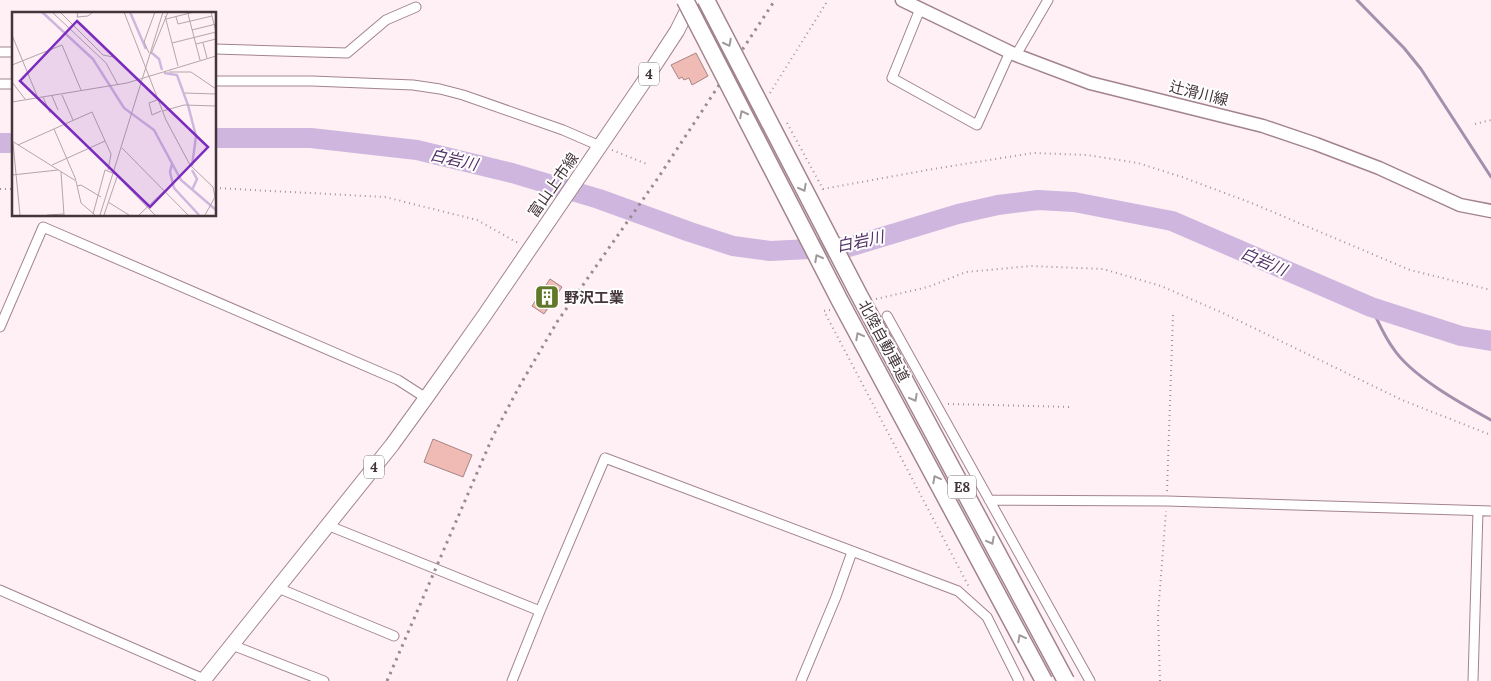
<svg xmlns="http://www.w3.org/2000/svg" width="1491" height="681" font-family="Lora,'Noto Sans JP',serif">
  <rect width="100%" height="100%" fill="#fef0f4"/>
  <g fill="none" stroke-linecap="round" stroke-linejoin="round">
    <path stroke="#a58fad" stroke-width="3" d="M1357 0 1404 48 1421 69 1491 177
      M1371 307C1378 321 1384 336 1393 348 1411 376 1462 404 1491 420"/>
    <path stroke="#cfb6df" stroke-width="20" d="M215 138H311L417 150 512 173 599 199 690 232 733 246 770 251 849 247 958 214 998 205 1038 200 1074 202 1172 221 1371 307 1461 336 1491 341
      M0 143H14"/>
  </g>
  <path fill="#f1bbb5" stroke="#a58581" d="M696 53 708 76 692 85 689 78 684 80 682 77 679 79 671 65Z
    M550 279 562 287 544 314 532 306Z
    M433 439 472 455 463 477 424 462Z"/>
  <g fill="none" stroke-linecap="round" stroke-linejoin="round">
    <defs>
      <path id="street" d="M920 9 892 78 977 125 1010 52
        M215 49 347 53 386 20 416 7
        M0 52H14
        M1016 55 1048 0
        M215 81H312L413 85 440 89 463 95 563 130 600 146
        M0 84H14
        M887 316 1090 681
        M0 327 43 227 398 380 426 398
        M989 500 1167 501 1491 511
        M327 525 540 611
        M278 588 394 636
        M0 590 204 679
        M232 645 324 681
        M512 681 540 611 605 458 958 591 987 617 1019 681
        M801 681 836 597 852 552
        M1473 681 1478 511"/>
      <path id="secondary" d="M902 0 1016 55 1090 83 1263 126 1316 144 1379 168 1460 205 1491 211"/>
      <path id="primary" d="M203 681 392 445 426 398 484 316 643 83 677 31 692 1"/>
    </defs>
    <use href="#street" stroke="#a3848c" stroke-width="11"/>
    <use href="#secondary" stroke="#a3848c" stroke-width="15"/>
    <use href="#primary" stroke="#a3848c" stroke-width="16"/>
    <path stroke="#a09296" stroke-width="2" stroke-dasharray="1 4" stroke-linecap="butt" d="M770 93 828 0
      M787 123 823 189 933 169 1033 153 1087 155 1138 163 1182 177 1254 204 1410 270 1491 290
      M1475 124 1491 120
      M612 150 649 165
      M215 188 385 197 477 220 518 243
      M0 189H14
      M876 299 928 287 966 272 1031 266 1103 269 1161 286 1225 314 1402 400 1491 435
      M830 310 824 311 969 587
      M948 404 1073 407
      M1167 491 1173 315
      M1160 681 1158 615 1166 511"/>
    <use href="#street" stroke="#fff" stroke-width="9"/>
    <use href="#secondary" stroke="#fff" stroke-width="12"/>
    <use href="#primary" stroke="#fff" stroke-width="14"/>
    <path stroke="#988a8e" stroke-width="3" stroke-dasharray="2.5 5" stroke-linecap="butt" d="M387 681 493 436 519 387 557 322 658 178 775 0"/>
    <defs>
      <path id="highway-bridge" d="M685 0 840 301 1044 681
        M706 0 858 293 1066 681"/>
    </defs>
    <use href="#highway-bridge" stroke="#a3848c" stroke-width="19" stroke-linecap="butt"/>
    <use href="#highway-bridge" stroke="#fff" stroke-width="16"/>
  </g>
  <defs><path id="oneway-chevron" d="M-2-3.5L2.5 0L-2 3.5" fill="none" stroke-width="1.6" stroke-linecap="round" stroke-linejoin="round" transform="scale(1.25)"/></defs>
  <g stroke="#a19a9c">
    <use href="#oneway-chevron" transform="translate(728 43) rotate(63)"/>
    <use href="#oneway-chevron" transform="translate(743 114) rotate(-117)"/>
    <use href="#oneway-chevron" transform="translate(803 188) rotate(62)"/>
    <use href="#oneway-chevron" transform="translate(818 258) rotate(-118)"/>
    <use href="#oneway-chevron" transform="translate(859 336) rotate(-118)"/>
    <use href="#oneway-chevron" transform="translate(914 398) rotate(62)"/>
    <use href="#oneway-chevron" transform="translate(936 479) rotate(-118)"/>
    <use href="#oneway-chevron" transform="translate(991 541) rotate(62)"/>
    <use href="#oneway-chevron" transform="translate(1021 638) rotate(-118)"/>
  </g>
  <defs>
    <symbol id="building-square" viewBox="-11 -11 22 22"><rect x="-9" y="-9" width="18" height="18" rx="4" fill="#61782a" stroke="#fff"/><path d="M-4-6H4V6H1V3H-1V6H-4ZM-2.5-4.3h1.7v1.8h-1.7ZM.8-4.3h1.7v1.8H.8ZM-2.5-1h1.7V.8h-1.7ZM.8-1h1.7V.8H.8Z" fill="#fff"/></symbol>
  </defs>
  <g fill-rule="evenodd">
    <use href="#building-square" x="533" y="283" width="28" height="28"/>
  </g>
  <g text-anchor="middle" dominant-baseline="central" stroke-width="4" stroke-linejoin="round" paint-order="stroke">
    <g fill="#fff" stroke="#7b7274" stroke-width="1">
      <rect x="639" y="62.5" width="20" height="23" rx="4"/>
      <rect x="364" y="455.5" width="20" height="23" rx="4"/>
      <rect x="948" y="475.5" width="28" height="23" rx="4"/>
    </g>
    <g font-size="14" font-weight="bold" fill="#433539">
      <text x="649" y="74">4</text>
      <text x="374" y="467">4</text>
      <text x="962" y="487">E8</text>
    </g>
    <g font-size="15" fill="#433539" stroke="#fff">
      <text transform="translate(1199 93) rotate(14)">辻滑川線</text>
      <text transform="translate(553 185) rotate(-55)">富山上市線</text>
      <text transform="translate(884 341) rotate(62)">北陸自動車道</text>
    </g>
    <g font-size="15" font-weight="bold" fill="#433539" stroke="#fff" text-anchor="start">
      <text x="564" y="297">野沢工業</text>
    </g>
    <g font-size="16" font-style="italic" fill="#533266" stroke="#fff">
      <text transform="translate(454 159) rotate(13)">白岩川</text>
      <text transform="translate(860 241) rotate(-12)">白岩川</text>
      <text transform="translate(1264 261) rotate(23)">白岩川</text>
    </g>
  </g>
  <g transform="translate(12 12)">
    <rect width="204" height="204" fill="#fef0f4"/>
    <path fill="none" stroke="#cfb6df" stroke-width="2.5" d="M30 0 81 47 112 96 142 118 169 168 204 198M118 0 134 37M140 41 147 47 150 58M152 61 165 63 176 93 184 124 180 154M160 152 158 160 162 176 187 203M180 178 185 167 180 158"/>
    <path fill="none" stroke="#b3a5a9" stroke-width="1" d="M40 0 94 51 106 73M48 0 91 43 101 45M66 0 65 5 76 4 81 0M112 0 154 108 178 153 201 175 203 185 193 203M199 0 204 20M176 2 188 48M153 4 166 54M164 5 166 12 200 4M154 7 182 0M180 18 204 12M0 23 26 86M160 31 204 20M191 31 195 46M184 32 204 27M137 41 132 30 143 0M139 42 156 0M0 53 50 33 69 78M157 60H179L204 77M0 70 13 87M173 81 204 82M50 83 61 108M40 84 46 98M31 85 38 101M145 88 137 91 140 103 149 99M0 90 115 71 204 44M151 99 172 93 204 94M42 117 64 168M0 129 64 169 69 191 83 203M1 131 8 203M6 133 80 100 99 142 96 158M110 136 176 203M40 153 93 129M49 160 52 203M0 163 46 158M65 174 69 173 89 185M96 190 117 203M81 202 93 158 103 162 143 203M35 203 52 202M88 203 151 0M92 203 105 165M127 203 152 179"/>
    <path fill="#7b2cbf" fill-opacity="0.15" stroke="#7b2cbf" stroke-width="2.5" d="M65 9 196 135 138 195 8 69Z"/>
    <rect width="204" height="204" fill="none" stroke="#433539" stroke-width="2.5"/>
  </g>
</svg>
